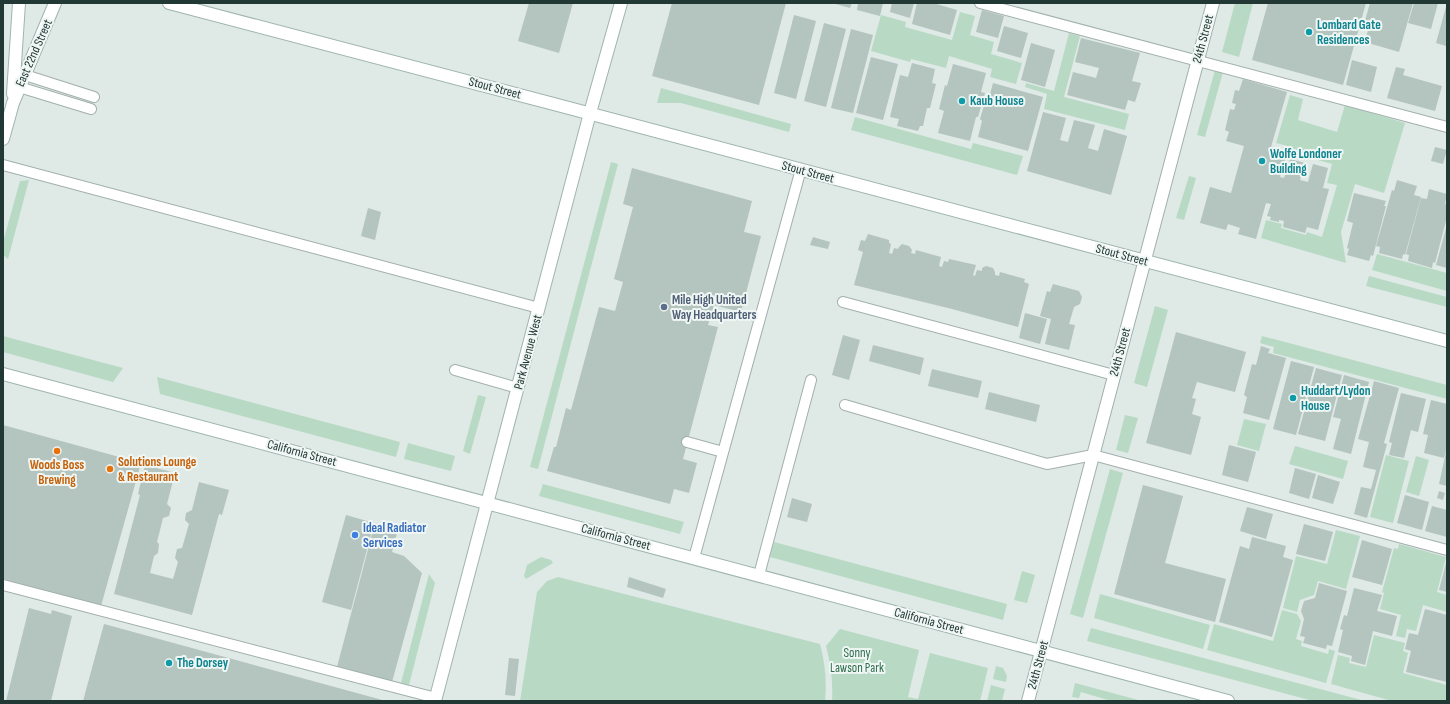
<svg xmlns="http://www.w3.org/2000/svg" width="1450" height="704" font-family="'Sofia Sans Condensed',sans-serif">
  <rect width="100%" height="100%" fill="#dfe9e6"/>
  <path fill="#b8dac5" d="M1235 3H1253L1239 57 1222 52Z
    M960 12 975 16 970 35 994 42 991 54 1022 63 1016 84 990 77 992 69 949 56 946 68 911 59 910 62 871 51 881 15 906 22 905 27 952 40Z
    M1069 33 1080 36 1064 97 1129 114 1125 130 1044 109 1047 94 1025 87 1026 83 1054 91Z
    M1215 70 1223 72 1205 137 1197 135Z
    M661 88 791 124 789 132 681 103H657Z
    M1290 95 1303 99 1298 120 1337 132 1345 105 1405 123 1384 193 1355 184 1341 232 1346 263 1261 238 1266 220 1282 224 1281 228 1306 235 1307 232 1322 237 1337 185 1327 183 1332 164 1290 152 1291 147 1276 143Z
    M855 117 971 149 973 143 1023 156 1017 175 851 130Z
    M611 162 618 164 538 469 530 467Z
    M1189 176 1196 178 1184 220 1176 218Z
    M29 180 8 259 3 255V242L20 181Z
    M1377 254 1447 273V291L1372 270Z
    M1369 276 1447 297V307L1366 286Z
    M1155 306 1168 310 1147 387 1134 383Z
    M3 336 123 368 113 382 3 352Z
    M1262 336 1447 385V399L1273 353 1274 347 1260 343Z
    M157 377 400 442 396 457 160 394Z
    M478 395 486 397 470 454 463 451Z
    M1125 415 1138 418 1128 453 1116 450Z
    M1244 419 1266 424 1259 451 1237 445Z
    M408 443 455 456 451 471 404 459Z
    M1295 446 1348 461 1343 479 1289 464Z
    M1386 455 1409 461 1393 523 1370 517Z
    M1416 456 1429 460 1419 496 1406 492Z
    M1110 469 1123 473 1083 618 1070 614Z
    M543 484 684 522 680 534 539 496Z
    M1336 530 1360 536 1346 589 1318 581 1314 595 1300 600 1297 612 1283 608 1296 556 1327 564Z
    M774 542 1007 604 1003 620 770 557Z
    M1399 544 1446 557 1437 592 1447 595V612L1423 605 1416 631 1407 629 1405 638 1396 636 1401 615 1380 609 1384 593 1382 592 1394 548 1398 549Z
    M541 557 551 560 553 563 526 579 524 576 527 565Z
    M1022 571 1035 575 1027 603 1014 600Z
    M429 574 435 583 409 685 401 683Z
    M558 577 820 644C825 663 827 681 825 701H520L537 592 547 581Z
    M1100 594 1210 625 1203 649 1094 618Z
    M1282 610 1297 614 1301 621 1296 639 1302 641 1301 646 1328 654 1329 649 1335 651 1326 683 1207 650 1214 624 1273 641Z
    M1091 628 1365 701H1313L1087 641Z
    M840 629 919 650 908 697 918 699 930 653 988 668 980 701H832C833 682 831 665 826 646Z
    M1374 635 1405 643 1403 651 1408 653 1403 673 1447 685 1446 701H1392L1331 684 1338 655 1350 658 1349 663 1366 667Z
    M996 666 1003 668 1007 676 1006 682 993 679Z
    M1075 683 1142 701H1111L1081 692 1079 698 1072 697Z
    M991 685 1005 689 1002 701H987Z"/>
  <path fill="#b4c4bf" d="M529 3H573L559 53 518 41Z
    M672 3H786L759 105 652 76Z
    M832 3H852L850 8Z
    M858 3H883L880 16 857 10Z
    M892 3H914L910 18 890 12Z
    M917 3H933L957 10 950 35 912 24Z
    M1268 3H1366L1343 85 1252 60Z
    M1370 3H1413L1399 52 1365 42 1369 26 1364 24Z
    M1414 3H1438L1431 29 1408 23Z
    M1447 3V42L1446 46 1436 43Z
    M982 10 1004 16 998 38 976 32Z
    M794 15 816 21 796 99 774 93Z
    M824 23 846 29 826 107 804 101Z
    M1004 26 1028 33 1021 58 997 51Z
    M851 29 873 35 853 113 831 108Z
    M1081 38 1140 53 1132 81 1141 83 1135 102 1128 100 1125 110 1067 95 1073 72 1096 78 1099 68 1075 62Z
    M1031 43 1055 50 1045 87 1021 80Z
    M871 57 898 64 883 120 856 113Z
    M1352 60 1377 67 1371 92 1346 85Z
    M912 63 935 69 932 83 936 84 930 108H927L923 126H920L918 131 897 126 899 119 890 117 900 75 908 77Z
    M953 64 986 73 981 92 985 93 978 117H976L970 141 938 133 944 111 939 109 945 85 947 86Z
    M1396 67 1405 69 1403 75 1442 86 1435 111 1387 98Z
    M1243 79 1287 92 1271 147 1287 152 1280 177 1284 178 1290 159 1305 163 1300 180 1308 182 1313 164 1328 168 1323 188 1329 189 1318 230 1307 227 1305 233 1283 227 1284 221 1279 220V222L1270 220 1271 217 1267 216 1271 204 1266 203 1256 239 1238 234 1240 228 1228 224 1226 230 1200 223 1210 187 1231 193 1244 146 1226 141 1229 132 1225 130 1230 109 1234 110 1236 104 1232 103 1235 90 1239 91Z
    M993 83 1043 97 1028 151 978 137 982 121 980 119 985 102H988Z
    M1043 112 1066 118 1060 140 1068 142 1074 120 1095 125 1088 148 1098 151 1104 129 1127 136 1111 195 1027 171Z
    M1435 147 1447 150 1443 164 1431 161Z
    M632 168 752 201 744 232 761 236 741 312 714 305 708 325 718 327 683 459 697 463 689 493 674 489 670 504 547 471 554 447H556L566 408 571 410 599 307 615 311 623 282 614 279 633 207 623 204Z
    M1397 180 1417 186 1414 195 1421 197 1405 255 1403 254 1402 259 1379 253 1380 247 1376 246 1392 190 1394 191Z
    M1429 189 1447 194 1445 204 1447 205V217L1435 263 1433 262 1432 268 1408 261 1409 255 1406 254 1421 198 1427 199Z
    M1354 193 1386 201 1384 206H1386L1373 256 1371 255 1369 261 1347 255 1349 249 1347 248 1353 223 1347 221Z
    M368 208 381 212 375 240 361 236Z
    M1447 225V268L1436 265Z
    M868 234 889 240V243L891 244 889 253 892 254 894 248 898 249 899 247 902 244 909 246 912 250 911 253 915 254 916 250 941 257 939 266 942 267 944 261 948 262 949 259 976 265 973 275 975 276 977 270 982 271V268L986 266 993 268 995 272V275L999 276 1000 272 1025 279 1024 282 1029 284 1018 327 952 309 854 285 863 252 858 250 861 240 865 241Z
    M813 237 830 242 828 249 810 245Z
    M1053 284 1079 291 1082 297 1080 304 1074 307 1069 324 1075 325 1069 350 1045 344 1051 319 1040 316 1047 291 1050 292Z
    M1025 313 1047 319 1040 344 1019 338Z
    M1176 332 1246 352 1235 392 1197 382 1192 398 1196 399 1192 414 1201 417 1191 455 1146 443Z
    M843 335 860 340 849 380 832 375Z
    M873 345 924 358 920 375 869 361Z
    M1261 346 1270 349 1268 353 1286 358 1269 420 1243 413 1247 397 1244 395 1252 364 1256 365Z
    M1291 361 1314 367 1296 435 1273 429Z
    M1316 368 1342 375 1325 441 1298 434Z
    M932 369 982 381 978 398 928 386Z
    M1344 375 1369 382 1351 454 1333 449 1341 419 1333 417Z
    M1374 381 1399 388 1384 443 1387 444 1367 518 1354 514 1361 487 1371 489 1376 470 1363 467 1369 442 1358 439Z
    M989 392 1040 405 1036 422 985 409Z
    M1401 393 1426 399 1418 432 1411 430 1404 458 1389 455 1392 443 1389 442Z
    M1431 400 1447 404V447L1444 458 1424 453 1428 435 1423 434Z
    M3 425 141 463 101 606 3 579Z
    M1229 445 1256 452 1248 482 1222 475Z
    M1446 452H1447V486L1439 484Z
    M145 465 175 473 167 504 171 508 169 516 163 518 157 542 159 544 158 553 154 556 150 573 173 579 178 562 175 558 177 549 182 548 189 524 185 520 186 513 192 510 199 482 229 490 222 515 219 514 192 615 114 594 140 495 138 494Z
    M1295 468 1316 474 1309 499 1289 493Z
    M1318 475 1340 482 1333 504 1312 498Z
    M1143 485 1183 496 1165 563 1226 579 1215 622 1114 594Z
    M1439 491 1445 493 1443 500 1437 498Z
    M1405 495 1429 502 1422 530 1397 523Z
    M792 498 812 504 807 522 787 517Z
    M1432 506 1447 510V537L1425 531Z
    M1247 507 1273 514 1266 539 1240 531Z
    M346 515 374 523 351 610 322 602Z
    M375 523 398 529 392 552 404 556 422 573 392 682 337 667Z
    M1304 524 1333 532 1325 561 1296 554Z
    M1252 537 1286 546 1283 557 1293 560 1272 637 1219 622 1240 546 1249 549Z
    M1362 540 1392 549 1382 585 1352 577Z
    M1446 563H1447V592L1439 590Z
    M629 577 666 589 663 598 627 587Z
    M1319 583 1347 591 1332 646 1327 645 1326 649 1303 643 1305 637 1300 636 1304 619 1301 611 1304 601 1315 598Z
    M1354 588 1382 595 1377 611 1397 616 1392 636 1373 631 1365 665 1351 661 1352 656 1338 652 1343 630 1340 629 1344 615 1347 616Z
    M29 608 51 614 52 610 72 616 51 701H6Z
    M1425 609 1447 615V682L1406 672 1411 651 1405 649 1409 633 1418 635Z
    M104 624 386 701H83Z
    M509 658 519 659 515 696 505 695Z"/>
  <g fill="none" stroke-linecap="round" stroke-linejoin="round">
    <defs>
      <path id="lane" d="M980 3 1447 127
        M25 75 94 97
        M19 87 91 109
        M3 165 539 308
        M843 302 1114 375
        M455 370 518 388
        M845 405 1047 464 1093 455 1447 550
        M687 442 723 452
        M694 558 801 169
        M759 575 811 380
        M3 585 436 698"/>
      <path id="street" d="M1028 701 1213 3"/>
      <path id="secondary" d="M169 3 550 103 1447 341
        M13 94 19 3
        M3 139 13 103 55 3
        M3 374 1228 701
        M435 701 590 113 621 3"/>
    </defs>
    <use href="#lane" stroke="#a2b0ad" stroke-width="12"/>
    <use href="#street" stroke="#a2b0ad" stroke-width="14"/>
    <use href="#secondary" stroke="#9fb5af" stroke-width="14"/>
    <use href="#lane" stroke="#fff" stroke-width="10"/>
    <use href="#street" stroke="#fff" stroke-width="12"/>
    <use href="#secondary" stroke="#fff" stroke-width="12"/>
  </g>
  <g fill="#0f9aa8" stroke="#eff6f3" stroke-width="1.5">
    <circle cx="1309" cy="32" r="4"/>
    <circle cx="962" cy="101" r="4"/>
    <circle cx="1262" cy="161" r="4"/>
    <circle cx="1293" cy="398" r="4"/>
    <circle cx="169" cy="663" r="4"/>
  </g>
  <circle fill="#5c6f8a" stroke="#eff6f3" stroke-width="1.5" cx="664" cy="307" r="4"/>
  <g fill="#e8710a" stroke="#eff6f3" stroke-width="1.5">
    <circle cx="57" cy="451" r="4"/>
    <circle cx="110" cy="469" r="4"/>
  </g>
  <circle fill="#3f7fe0" stroke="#eff6f3" stroke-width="1.5" cx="355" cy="535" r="4"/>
  <g text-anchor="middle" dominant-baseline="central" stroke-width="4" stroke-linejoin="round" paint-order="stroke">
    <g font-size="13" font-weight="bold" fill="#0d838f" stroke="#eff6f3" text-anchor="start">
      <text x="1317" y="25">Lombard Gate<tspan x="1317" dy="15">Residences</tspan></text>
      <text x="970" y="101">Kaub House</text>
      <text x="1270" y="154">Wolfe Londoner<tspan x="1270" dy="15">Building</tspan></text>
      <text x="1301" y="391">Huddart/Lydon<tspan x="1301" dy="15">House</tspan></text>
      <text x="177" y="663">The Dorsey</text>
    </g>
    <g font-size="13" fill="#213835" stroke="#eff6f3">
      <text transform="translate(1203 39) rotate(-75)">24th Street</text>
      <text transform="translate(34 53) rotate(-66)">East 22nd Street</text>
      <text transform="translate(495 88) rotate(15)">Stout Street</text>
      <text transform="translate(808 172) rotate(15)">Stout Street</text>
      <text transform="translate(1122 255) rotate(15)">Stout Street</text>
      <text transform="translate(528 352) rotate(-75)">Park Avenue West</text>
      <text transform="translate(1120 352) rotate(-75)">24th Street</text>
      <text transform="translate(302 453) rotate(15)">California Street</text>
      <text transform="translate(616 537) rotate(15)">California Street</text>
      <text transform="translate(929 621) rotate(15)">California Street</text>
      <text transform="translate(1038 665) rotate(-75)">24th Street</text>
    </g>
    <g font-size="13" font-weight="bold" fill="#4e5e75" stroke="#eff6f3" text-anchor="start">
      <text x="672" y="300">Mile High United<tspan x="672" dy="15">Way Headquarters</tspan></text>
    </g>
    <g font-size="13" font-weight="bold" fill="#c56008" stroke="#eff6f3" text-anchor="start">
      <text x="118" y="462">Solutions Lounge<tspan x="118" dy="15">&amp; Restaurant</tspan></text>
      <text x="57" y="465" text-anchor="middle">Woods Boss<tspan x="57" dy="15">Brewing</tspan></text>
    </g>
    <g font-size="13" font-weight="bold" fill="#366cbe" stroke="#eff6f3" text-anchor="start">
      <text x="363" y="528">Ideal Radiator<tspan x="363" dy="15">Services</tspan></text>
    </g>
    <g font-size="13" fill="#2d6d4d" stroke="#eff6f3">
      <text x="857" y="653">Sonny<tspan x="857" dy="15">Lawson Park</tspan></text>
    </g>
  </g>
  <rect width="1450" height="704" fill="none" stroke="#213835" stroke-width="8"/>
</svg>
